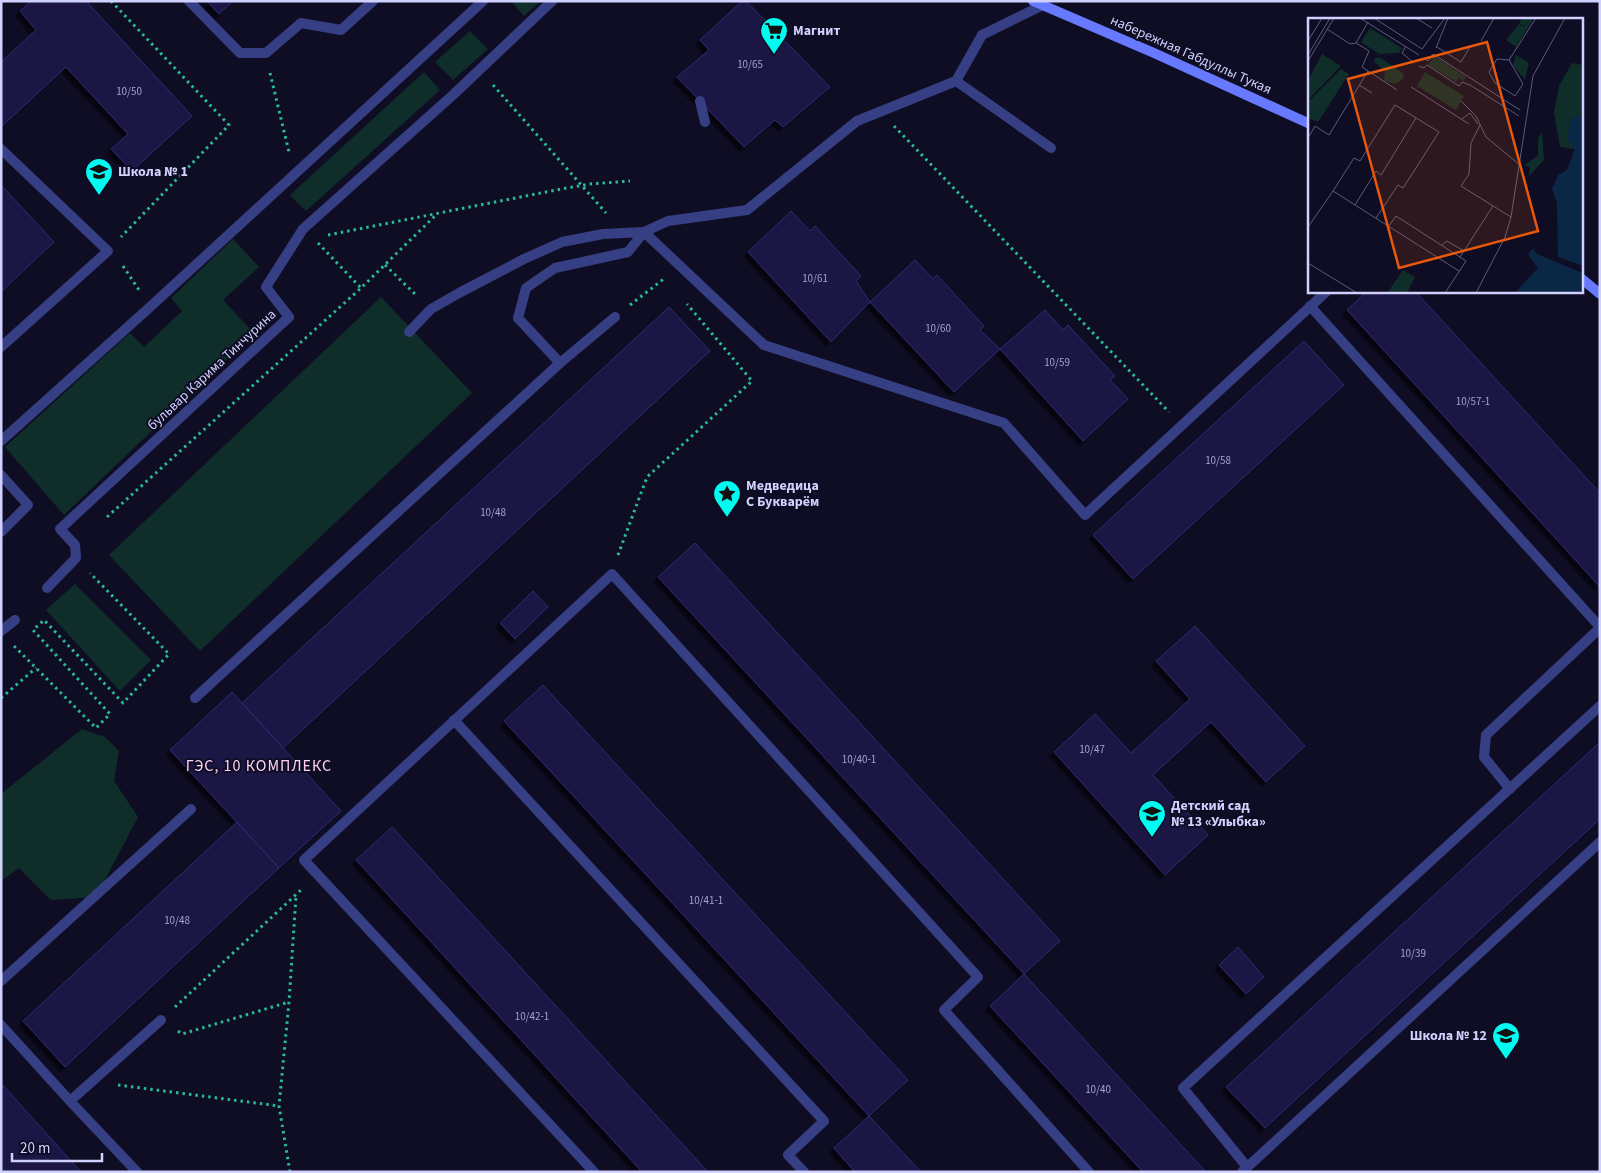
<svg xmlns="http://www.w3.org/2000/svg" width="1601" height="1173" font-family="'Source Sans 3',sans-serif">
  <defs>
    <filter id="shadow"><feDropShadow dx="-4.5" dy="4.5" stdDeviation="1" flood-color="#0009"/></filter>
  </defs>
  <rect width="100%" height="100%" fill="#0e0d24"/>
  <path fill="#102e29" d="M511 1H541L524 16Z
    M470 31 488 49 453 80 435 62Z
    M424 72 440 90 306 211 290 195Z
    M233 239 259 267 223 300 254 333 64 515 5 447 130 333 144 347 182 311 171 298Z
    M381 297 472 393 200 651 109 555Z
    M75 584 151 660 120 691 46 610Z
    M82 729 105 737 119 751 114 781 138 817 96 897 51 900 19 868 1 881V794Z"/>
  <path fill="#1c1945" stroke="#2e2a72" filter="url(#shadow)" d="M31 1H86L192 116 132 171 111 149 128 134 66 67 1 127V62L36 30 20 11Z
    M207 1H233L219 14Z
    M742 1H746L830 87 783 127 775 120 744 147 677 77 709 50 700 40Z
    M1 185 54 242 1 292Z
    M791 211 810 231 815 226 861 276 856 281 870 302 831 342 748 252Z
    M915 260 933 279 937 275 984 326 980 330 1000 349 954 392 870 302Z
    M1367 291H1415L1600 493V587L1347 310Z
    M669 307 710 351 283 748 242 703Z
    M1045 310 1063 330 1068 325 1115 376 1110 380 1128 399 1083 441 1000 349Z
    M1304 341 1344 385 1133 579 1093 535Z
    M695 543 1060 941 1024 974 658 577Z
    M533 591 548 607 515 639 500 623Z
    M1195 626 1305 746 1266 782 1211 722 1153 775 1208 835 1165 875 1054 752 1095 714 1131 753 1190 699 1156 661Z
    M543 685 908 1080 869 1116 504 721Z
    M232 692 341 811 279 868 170 750Z
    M1600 742V819L1265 1128 1226 1087Z
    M237 822 279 868 65 1067 23 1021Z
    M392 827 708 1172H642L356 860Z
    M1238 947 1264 977 1246 994 1219 965Z
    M1024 974 1206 1172H1143L990 1006Z
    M1 1083 81 1172H5L1 1168Z
    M869 1116 921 1172H855L834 1148Z"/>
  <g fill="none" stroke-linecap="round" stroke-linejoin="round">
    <path stroke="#2ab99c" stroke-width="3" stroke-dasharray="2.5 4" stroke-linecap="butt" d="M111 1 229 125 121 237
      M270 73 289 152
      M493 85 606 213
      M894 126 1169 412
      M328 235 561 189 590 184 630 181
      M318 243 361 288
      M385 265 416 295
      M123 266 139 290
      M630 305 665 278
      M107 517 361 288 438 213
      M618 555 647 477 752 381 687 304
      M14 646 96 728 110 714 33 630 44 620 123 703 169 654 90 573
      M1 698 36 668
      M175 1007 302 889
      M178 1031 182 1034 289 1002
      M118 1085 279 1106
      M290 1172 279 1106 289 1002 296 896"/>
    <path stroke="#373f84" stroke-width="10" d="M189 1 240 53H266L301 23 341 30 373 1
      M956 81 1051 148
      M700 101 705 122
      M1 149 108 251 1 347
      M644 232 764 345 1004 423 1085 515 1327 291
      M1310 306 1600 627
      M409 332 431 309 459 293 524 259 562 242 603 234 644 232 668 221 747 210 857 121 956 81 982 35 1043 5
      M560 363 518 318 526 288 555 268 628 252 644 232
      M195 698 560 363 615 317
      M454 720 824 1121 788 1155 804 1172
      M1510 789 1484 757 1486 735 1600 628
      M1 981 191 809
      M1 1025 70 1101 137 1172
      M70 1101 161 1020
      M1247 1167 1183 1088 1600 706
      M594 1172 304 860 612 574 978 977 944 1010 1089 1172
      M1242 1172 1600 842"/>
    <path stroke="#373f84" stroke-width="10" d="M1 441 150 307 483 1
      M1 475 28 505 1 532
      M47 588 76 558 75 545 60 529 289 317 266 287 303 229 454 94 552 1
      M1 631 15 620"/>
    <path stroke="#6779ff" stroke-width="10" d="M1033 1 1154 53 1310 124
      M1582 279 1600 294"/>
  </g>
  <defs>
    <symbol id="supermarket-pin" viewBox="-11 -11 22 30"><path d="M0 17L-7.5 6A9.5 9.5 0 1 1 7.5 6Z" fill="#00fbf1" stroke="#0e0d24"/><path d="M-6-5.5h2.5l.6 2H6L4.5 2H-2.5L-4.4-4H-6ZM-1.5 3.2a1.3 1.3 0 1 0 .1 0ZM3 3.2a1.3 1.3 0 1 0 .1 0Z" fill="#111"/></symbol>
    <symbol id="school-pin" viewBox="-11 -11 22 30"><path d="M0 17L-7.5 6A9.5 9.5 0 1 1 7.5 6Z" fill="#00fbf1" stroke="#0e0d24"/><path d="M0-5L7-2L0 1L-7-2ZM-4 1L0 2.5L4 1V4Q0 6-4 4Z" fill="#111"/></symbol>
    <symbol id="sight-pin" viewBox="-11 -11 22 30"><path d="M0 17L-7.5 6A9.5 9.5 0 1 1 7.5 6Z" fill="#00fbf1" stroke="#0e0d24"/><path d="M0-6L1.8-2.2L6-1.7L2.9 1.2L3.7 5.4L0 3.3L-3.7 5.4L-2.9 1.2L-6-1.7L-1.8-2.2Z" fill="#111"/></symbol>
  </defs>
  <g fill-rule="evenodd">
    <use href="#supermarket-pin" x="758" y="15" width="32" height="43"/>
    <use href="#school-pin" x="83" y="156" width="32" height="43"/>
    <use href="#sight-pin" x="711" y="478" width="32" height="43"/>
    <use href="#school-pin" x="1136" y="798" width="32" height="43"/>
    <use href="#school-pin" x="1490" y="1020" width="32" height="43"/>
  </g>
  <g text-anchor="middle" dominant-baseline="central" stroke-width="4" stroke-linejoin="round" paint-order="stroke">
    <g font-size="11" fill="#a3a3d0">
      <text x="750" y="64">10/65</text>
      <text x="129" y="91">10/50</text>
      <text x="815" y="278">10/61</text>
      <text x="938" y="328">10/60</text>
      <text x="1057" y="362">10/59</text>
      <text x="1473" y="401">10/57-1</text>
      <text x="1218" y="460">10/58</text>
      <text x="493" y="512">10/48</text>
      <text x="1092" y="749">10/47</text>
      <text x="859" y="759">10/40-1</text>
      <text x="706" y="900">10/41-1</text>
      <text x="177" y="920">10/48</text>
      <text x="1413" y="953">10/39</text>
      <text x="532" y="1016">10/42-1</text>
      <text x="1098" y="1089">10/40</text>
    </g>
    <g font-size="14" font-weight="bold" fill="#d0d1ff" stroke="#0e0d24" text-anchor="start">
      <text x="793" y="31">Магнит</text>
      <text x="118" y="172">Школа № 1</text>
      <text x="746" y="486">Медведица<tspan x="746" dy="16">С Букварём</tspan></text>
      <text x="1171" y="806">Детский сад<tspan x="1171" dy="16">№ 13 «Улыбка»</tspan></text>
      <text x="1487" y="1036" text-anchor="end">Школа № 12</text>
    </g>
    <g font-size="14" fill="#d0d1ff" stroke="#0e0d24">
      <text transform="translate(1191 55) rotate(24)">набережная Габдуллы Тукая</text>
      <text transform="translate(212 370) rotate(-43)">бульвар Карима Тинчурина</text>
    </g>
    <g font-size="16" letter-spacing="1" fill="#ffd2f5" stroke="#0e0d24">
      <text x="259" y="766">ГЭС, 10 КОМПЛЕКС</text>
    </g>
  </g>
  <g transform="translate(1308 18)">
    <rect width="275" height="275" fill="#0e0d24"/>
    <path d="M214 0H226L208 29 198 22 211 6 216 9 220 3 216 8 211 5ZM62 10 94 30 91 35 71 36 53 24ZM14 36 33 48 0 82V62ZM208 37 221 45 217 62 205 47ZM126 38 158 59 156 63 151 60 148 64 120 47ZM67 40H73L96 56 94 62 87 66 76 63 77 53 66 44ZM264 45 275 47V97L263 101 267 131 252 129 246 95 251 68ZM33 51 41 56 10 104 0 100V84ZM117 54 156 78 148 92 109 68ZM234 114 236 142 221 158 222 149 216 147 230 138V120ZM95 252 107 259 99 275H79Z" fill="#102e29"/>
    <path d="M275 97V248L250 239 249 185 244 171 250 157 259 152 267 131 259 120 263 101ZM225 230 229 236 275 255V275H207L230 250 220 236Z" fill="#0a2846"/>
    <path fill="none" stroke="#5c5b7c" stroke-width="1" d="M52 0 111 37M60 0H66L114 31 137 0M108 0 124 10M19 11 42 26 48 25 61 33 54 49 89 72M0 23 14 0M173 23 186 0M48 25 60 4M98 28 94 35 106 45M129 29 153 44 163 27M128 30 140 0M0 37 22 0M116 40 120 43 125 36 212 92M201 42 189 41 181 54 187 65 207 78 215 66 201 42 228 0M0 43 26 0M111 48 116 50 119 47 151 68 154 64 162 67 211 98M51 67 64 75M103 69 161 106M153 83 168 98 178 119 212 147M154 101 162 95 170 106M172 107 163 125 161 156 153 168 203 199M0 120 7 108 21 117 60 53M47 187 68 153 73 157 108 100M68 200 90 167 95 170 131 114 87 87 52 143 46 140 25 173 151 253M81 208 88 198 158 243 137 275M0 209 25 173M134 227 139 223 156 233M152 239 185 188M0 245 49 275M168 275 197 219 203 199 225 58 257 0"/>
    <path fill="#e8590c" fill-opacity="0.15" stroke="#e8590c" stroke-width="2.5" d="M179 24 230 213 91 250 40 61Z"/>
    <rect width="275" height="275" fill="none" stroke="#d0d1ff" stroke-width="2.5"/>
  </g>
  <rect width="1601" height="1173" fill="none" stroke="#d0d1ff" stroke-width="5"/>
  <path d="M12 1153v8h90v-8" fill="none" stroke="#d0d1ff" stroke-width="2.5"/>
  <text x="20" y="1153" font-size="15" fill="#d0d1ff" stroke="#0e0d24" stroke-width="4" paint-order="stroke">20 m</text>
</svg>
